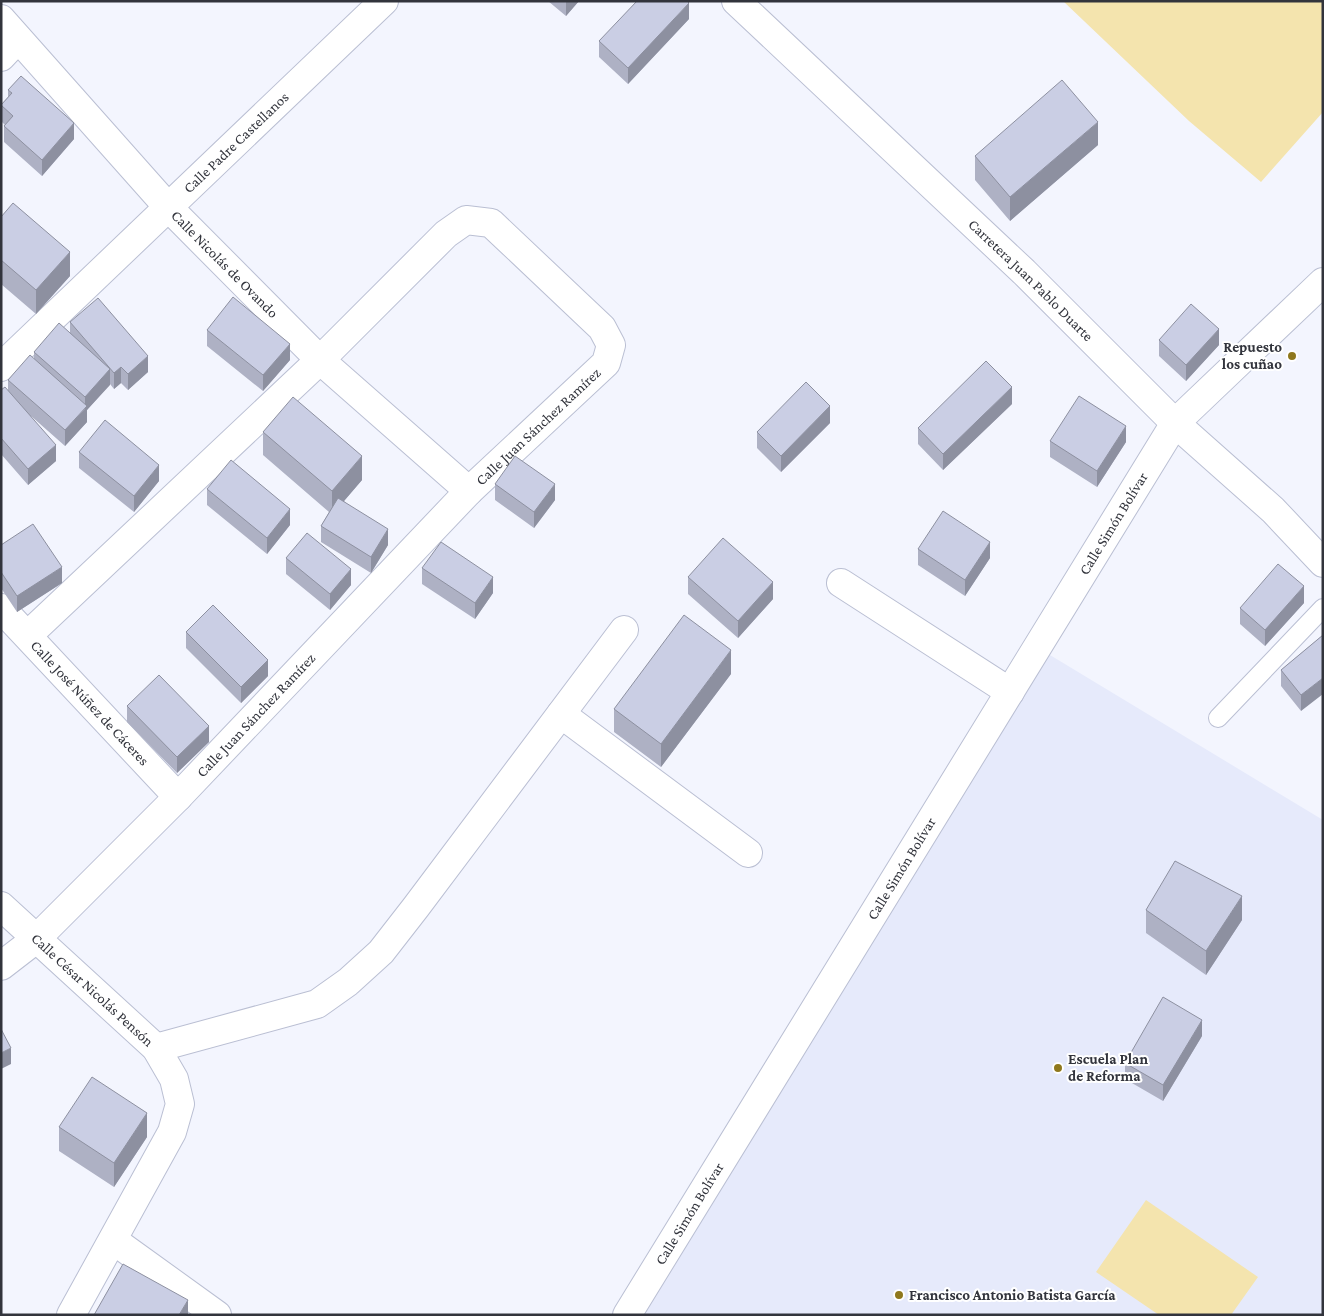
<svg xmlns="http://www.w3.org/2000/svg" width="1324" height="1316" font-family="'Crimson Pro',serif">
  <rect width="100%" height="100%" fill="#f3f5fe"/>
  <path fill="#e6eafb" d="M1045 652 1323 820V1315H642Z"/>
  <path fill="#f4e4ae" d="M1063 1H1323V112L1261 182 1189 121Z
    M1146 1200 1258 1277 1231 1315H1159L1096 1272Z"/>
  <g fill="none" stroke-linecap="round" stroke-linejoin="round">
    <defs>
      <path id="lane" d="M1218 718 1323 608"/>
      <g id="street">
        <path id="s1" d="M1 19 168 207 320 360 469 491"/>
        <path d="M1 57 18 39"/>
        <path id="s2" d="M1 367 384 1"/>
        <path d="M841 583 1010 692"/>
        <path id="s3" d="M1 608 178 797"/>
        <path d="M561 714 748 853"/>
        <path id="s4" d="M1 906 156 1048 174 1079 180 1104 172 1132 71 1315"/>
        <path id="s5" d="M1 966 36 939 178 797 469 491 606 363 611 345 602 328 491 223 466 220 446 234 320 360 28 635"/>
        <path d="M156 1048 317 1004 348 982 381 952 416 907 624 630"/>
        <path d="M113 1240 217 1315"/>
      </g>
      <g id="secondary">
        <path id="s6" d="M736 1 1024 272 1175 423 1273 510 1323 563"/>
        <path id="s7" d="M627 1315 1175 423 1323 282"/>
      </g>
    </defs>
    <use href="#lane" stroke="#babfd3" stroke-width="20"/>
    <use href="#street" stroke="#babfd3" stroke-width="30"/>
    <use href="#secondary" stroke="#babfd3" stroke-width="30"/>
    <use href="#lane" stroke="#fff" stroke-width="18"/>
    <use href="#street" stroke="#fff" stroke-width="28"/>
    <use href="#secondary" stroke="#fff" stroke-width="28"/>
  </g>
  <path fill="#aeb1c4" d="M548 1H579L566 16Z
    M689 19 628 84 599 57V41Z
    M8 90 74 139 42 176 4 142V126L5 125 1 121V105L8 97Z
    M1098 145 1010 221 975 180V156Z
    M1 217 70 276 36 314 1 284Z
    M70 322 148 372 128 390 121 383 114 389 110 384 87 410V422L65 446 31 416 56 461 28 485 1 454V390H8V380L34 359V352L70 334Z
    M207 330 290 360 263 391 207 346Z
    M1159 340 1219 345 1186 381 1159 356Z
    M1012 404 943 470 918 444V428Z
    M830 423 781 472 757 448V432Z
    M263 432 362 480 344 501 388 545 371 573 321 542V526L329 512 263 455Z
    M1050 441 1126 442 1097 487 1050 457Z
    M79 452 159 481 134 512 79 468Z
    M495 484 555 500 534 528 495 500Z
    M207 489 290 525 267 554 207 505Z
    M1 545 62 583 17 612 1 588Z
    M918 549 990 558 965 596 918 565Z
    M286 558 351 585 330 610 286 574Z
    M422 568 493 593 475 619 422 584Z
    M688 577 773 599 738 638 688 594Z
    M1304 603 1265 646 1240 624V608Z
    M186 632 268 676 241 703 186 648Z
    M1323 635 1301 711 1281 686V670Z
    M731 674 661 767 614 732V709Z
    M127 706 209 742 177 773 127 722Z
    M1146 910 1242 920 1206 975 1146 933Z
    M1202 1036 1163 1101 1125 1079V1063Z
    M59 1127 147 1137 114 1187 59 1151Z"/>
  <path fill="#8d90a0" d="M566 1H579L566 16Z
    M689 3V19L628 84V68Z
    M1098 122V145L1010 221V197Z
    M74 123V139L42 176V160Z
    M70 252V276L36 314V290Z
    M1219 329V345L1186 381V365Z
    M290 344V360L263 391V375Z
    M148 356V372L128 390V374Z
    M121 367V383L114 389V373Z
    M110 369V385L87 410V422L65 446V430L85 409V397Z
    M1012 387V404L943 470V454Z
    M830 406V423L781 472V456Z
    M1126 426V442L1097 487V471Z
    M56 445V461L28 485V469Z
    M362 456V480L332 515V491Z
    M159 465V481L134 512V496Z
    M555 484V500L534 528V512Z
    M290 509V525L267 554V538Z
    M388 529V545L371 573V557Z
    M990 542V558L965 596V580Z
    M62 567V583L17 612V596Z
    M351 569V585L330 610V594Z
    M493 577V593L475 619V603Z
    M773 582V599L738 638V621Z
    M1304 586V603L1265 646V630Z
    M731 650V674L661 767V744Z
    M268 660V676L241 703V687Z
    M1323 678V694L1301 711V695Z
    M209 726V742L177 773V757Z
    M1242 896V920L1206 975V951Z
    M1202 1020V1036L1163 1101V1085Z
    M11 1048V1064L1 1069V1053Z
    M147 1113V1137L114 1187V1163Z
    M188 1300V1315H179Z"/>
  <path fill="#cacee4" stroke="#8d90a0" d="M637 1H687L689 3 628 68 599 41Z
    M21 76 74 123 42 160 4 126 13 116 1 105 12 93 8 90Z
    M1062 80 1098 122 1010 197 975 156Z
    M13 203 70 252 36 290 1 260V217Z
    M233 297 290 344 263 375 207 330Z
    M98 298 148 356 128 374 121 367 114 373 70 322Z
    M1191 304 1219 329 1186 365 1159 340Z
    M59 323 110 369 85 397 34 352Z
    M30 355 87 406 65 430 8 380Z
    M986 361 1012 387 943 454 918 428Z
    M806 382 830 406 781 456 757 432Z
    M5 387 56 445 28 469 1 438V390Z
    M1079 396 1126 426 1097 471 1050 441Z
    M293 397 362 456 332 491 263 432Z
    M105 420 159 465 134 496 79 452Z
    M515 456 555 484 534 512 495 484Z
    M231 460 290 509 267 538 207 489Z
    M338 498 388 529 371 557 321 526Z
    M943 511 990 542 965 580 918 549Z
    M33 524 62 567 17 596 1 572V545Z
    M307 533 351 569 330 594 286 558Z
    M723 538 773 582 738 621 688 577Z
    M441 542 493 577 475 603 422 568Z
    M1278 564 1304 586 1265 630 1240 608Z
    M213 605 268 660 241 687 186 632Z
    M684 615 731 650 661 744 614 709Z
    M1323 635V678L1301 695 1281 670Z
    M159 675 209 726 177 757 127 706Z
    M1175 861 1242 896 1206 951 1146 910Z
    M1163 997 1202 1020 1163 1085 1125 1063Z
    M1 1029 11 1048 1 1053Z
    M92 1077 147 1113 114 1163 59 1127Z
    M123 1264 188 1300 179 1315H94Z"/>
  <g fill="#8f781d" stroke="#fff" stroke-width="2">
    <circle cx="1292" cy="356" r="5"/>
    <circle cx="1058" cy="1068" r="5"/>
    <circle cx="899" cy="1295" r="5"/>
  </g>
  <g text-anchor="middle" dominant-baseline="central" stroke-width="4" stroke-linejoin="round" paint-order="stroke">
    <g font-size="15" fill="#32343c" stroke="#fff">
      <text stroke="none"><textPath href="#s2" startOffset="325">Calle Padre Castellanos</textPath></text>
      <text stroke="none"><textPath href="#s1" startOffset="332">Calle Nicolás de Ovando</textPath></text>
      <text stroke="none"><textPath href="#s6" startOffset="406">Carretera Juan Pablo Duarte</textPath></text>
      <text stroke="none"><textPath href="#s5" startOffset="762">Calle Juan Sánchez Ramírez</textPath></text>
      <text stroke="none"><textPath href="#s7" startOffset="929">Calle Simón Bolívar</textPath></text>
      <text stroke="none"><textPath href="#s3" startOffset="130">Calle José Núñez de Cáceres</textPath></text>
      <text stroke="none"><textPath href="#s5" startOffset="358">Calle Juan Sánchez Ramírez</textPath></text>
      <text stroke="none"><textPath href="#s7" startOffset="524">Calle Simón Bolívar</textPath></text>
      <text stroke="none"><textPath href="#s4" startOffset="124">Calle César Nicolás Pensón</textPath></text>
      <text stroke="none"><textPath href="#s7" startOffset="119">Calle Simón Bolívar</textPath></text>
    </g>
    <g font-size="15" font-weight="bold" fill="#32343c" stroke="#fff" text-anchor="start">
      <text x="1282" y="347" text-anchor="end">Repuesto<tspan x="1282" dy="17">los cuñao</tspan></text>
      <text x="1068" y="1059">Escuela Plan<tspan x="1068" dy="17">de Reforma</tspan></text>
      <text x="909" y="1295">Francisco Antonio Batista García</text>
    </g>
  </g>
  <rect width="1324" height="1316" fill="none" stroke="#32343c" stroke-width="5"/>
</svg>
